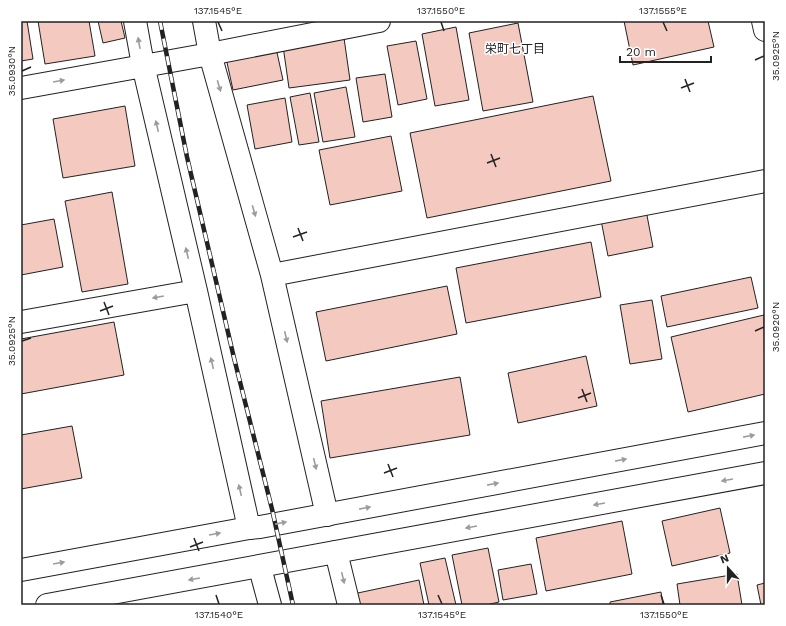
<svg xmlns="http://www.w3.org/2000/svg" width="786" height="626" font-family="'Work Sans','Noto Sans JP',sans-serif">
  <rect width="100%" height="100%" fill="#fff"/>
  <path fill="#f3c9c0" stroke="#222" d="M21 21H27L33 59 21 61Z
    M38 21H89L95 56 45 64Z
    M98 21H121L125 38 103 43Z
    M624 21H708L714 47 633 65Z
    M518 23 533 102 483 111 469 33Z
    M456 27 469 100 435 106 422 34Z
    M344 38 350 80 289 88 283 46Z
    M416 41 427 99 398 105 387 46Z
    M276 48 283 80 233 90 226 58Z
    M385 74 392 117 363 122 356 78Z
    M346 87 355 137 323 142 314 93Z
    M310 93 319 142 299 145 290 97Z
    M593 96 611 181 427 218 410 133Z
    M285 98 292 142 255 149 247 105Z
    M125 106 135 166 63 178 53 119Z
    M391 136 402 191 330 205 319 150Z
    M112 192 128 284 82 292 65 201Z
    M645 205 653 247 608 256 600 215Z
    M54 219 63 267 21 275V225Z
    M591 242 601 297 466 323 456 268Z
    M751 277 758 308 667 327 661 296Z
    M447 286 457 334 326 361 316 312Z
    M652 300 662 359 630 364 620 305Z
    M764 315 765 394 688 412 671 337Z
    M114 322 124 375 21 394V339Z
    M586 356 597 406 518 423 508 373Z
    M460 377 470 435 330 458 321 401Z
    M72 426 82 478 21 489V435Z
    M720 508 730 553 672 566 662 521Z
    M622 521 632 574 546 591 536 538Z
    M488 548 499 602 486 605H462L452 555Z
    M445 558 456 605H429L420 563Z
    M531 564 537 594 503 600 498 570Z
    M737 574 742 605H680L677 584Z
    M419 580 424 605H355L353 594Z
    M765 583V605H761L757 585Z
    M661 592 663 605H610V602Z"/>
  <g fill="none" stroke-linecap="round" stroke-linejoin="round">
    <defs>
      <path id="street" d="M135 21 143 65 196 291 249 528
        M204 21 210 54 272 275 327 515
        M21 88 210 54 379 21
        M272 275 765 181
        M21 322 196 291
        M336 552 349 605
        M260 568 270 605"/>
      <path id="secondary" d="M763 21 765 30
        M21 570 249 528 260 527 765 433
        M47 605C287 563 526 517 765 473"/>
    </defs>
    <use href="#street" stroke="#222" stroke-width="24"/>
    <use href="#secondary" stroke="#222" stroke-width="24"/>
    <use href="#street" stroke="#fff" stroke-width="22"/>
    <use href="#secondary" stroke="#fff" stroke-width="22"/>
    <defs>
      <path id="rail" d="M160 21 187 157 234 358 272 509 293 605"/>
    </defs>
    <use href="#rail" stroke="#222" stroke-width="4.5"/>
    <use href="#rail" stroke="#fff" stroke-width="3" stroke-dasharray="9" stroke-linecap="butt"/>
  </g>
  <defs><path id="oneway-solid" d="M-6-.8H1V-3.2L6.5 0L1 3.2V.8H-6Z"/></defs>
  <g fill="#9c9c9c">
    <use href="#oneway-solid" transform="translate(139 43) rotate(-100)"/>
    <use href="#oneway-solid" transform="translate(59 81) rotate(-10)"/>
    <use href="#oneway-solid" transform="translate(219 86) rotate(74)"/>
    <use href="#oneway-solid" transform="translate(157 126) rotate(-103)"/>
    <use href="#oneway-solid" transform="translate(254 211) rotate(74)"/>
    <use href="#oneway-solid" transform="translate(187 253) rotate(-103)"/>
    <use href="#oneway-solid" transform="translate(158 297) rotate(170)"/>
    <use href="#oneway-solid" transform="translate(286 337) rotate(77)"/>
    <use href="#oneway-solid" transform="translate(212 363) rotate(-103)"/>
    <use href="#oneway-solid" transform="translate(749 436) rotate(-11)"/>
    <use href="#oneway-solid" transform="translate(621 460) rotate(-11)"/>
    <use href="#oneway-solid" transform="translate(315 464) rotate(77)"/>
    <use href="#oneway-solid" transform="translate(727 480) rotate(170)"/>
    <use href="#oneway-solid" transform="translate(493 484) rotate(-11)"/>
    <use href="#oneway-solid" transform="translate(240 490) rotate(-103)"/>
    <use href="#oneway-solid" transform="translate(599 504) rotate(170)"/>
    <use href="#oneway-solid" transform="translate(365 508) rotate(-11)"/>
    <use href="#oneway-solid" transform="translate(281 523) rotate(-11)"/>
    <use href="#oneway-solid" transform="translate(471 527) rotate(170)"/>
    <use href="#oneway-solid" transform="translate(215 534) rotate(-10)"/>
    <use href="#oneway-solid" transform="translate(59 563) rotate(-10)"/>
    <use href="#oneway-solid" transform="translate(343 578) rotate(77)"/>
    <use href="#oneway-solid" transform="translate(194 579) rotate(170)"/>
  </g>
  <path fill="none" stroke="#222" stroke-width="1.5" d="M218 22 222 31M441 22 444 31M663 22 667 31M755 60 764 56M22 71 31 67M685 79 690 92M681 88 694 83M491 154 496 167M487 163 500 158M298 228 303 241M293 237 307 232M104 302 109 315M100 311 113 306M755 331 764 327M22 341 31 338M582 389 587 402M578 398 591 393M388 464 393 477M384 473 397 468M194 538 199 551M190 547 203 542M216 595 219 604M438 595 442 604M661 595 664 604"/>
  <g text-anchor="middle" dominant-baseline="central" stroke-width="3" stroke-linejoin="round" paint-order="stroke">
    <g font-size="12" fill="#222" stroke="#fff">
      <text x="515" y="49">栄町七丁目</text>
    </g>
  </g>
  <rect width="786" height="626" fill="none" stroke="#ffffff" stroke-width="44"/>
  <g transform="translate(728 568) rotate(339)" stroke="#ffffff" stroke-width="3" paint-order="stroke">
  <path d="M0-3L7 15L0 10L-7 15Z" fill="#222222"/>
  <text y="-6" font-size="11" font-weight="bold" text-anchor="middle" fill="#222222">N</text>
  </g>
  <path d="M620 56v6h91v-6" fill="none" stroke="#222222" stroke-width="2"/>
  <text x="626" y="56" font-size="12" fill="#222222" stroke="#ffffff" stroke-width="3" paint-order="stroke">20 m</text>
  <rect x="22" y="22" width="742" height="582" fill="none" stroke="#222" stroke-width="1.5"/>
  <g font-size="10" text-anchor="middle" fill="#222">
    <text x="218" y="14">137.1545°E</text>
    <text x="441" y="14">137.1550°E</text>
    <text x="663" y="14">137.1555°E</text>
    <text transform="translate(775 56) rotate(-90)" y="4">35.0925°N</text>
    <text transform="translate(11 71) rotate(-90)" y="4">35.0930°N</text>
    <text transform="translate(775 327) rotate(-90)" y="4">35.0920°N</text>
    <text transform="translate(11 341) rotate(-90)" y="4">35.0925°N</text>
    <text x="219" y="618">137.1540°E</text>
    <text x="442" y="618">137.1545°E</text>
    <text x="664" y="618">137.1550°E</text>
  </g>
</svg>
